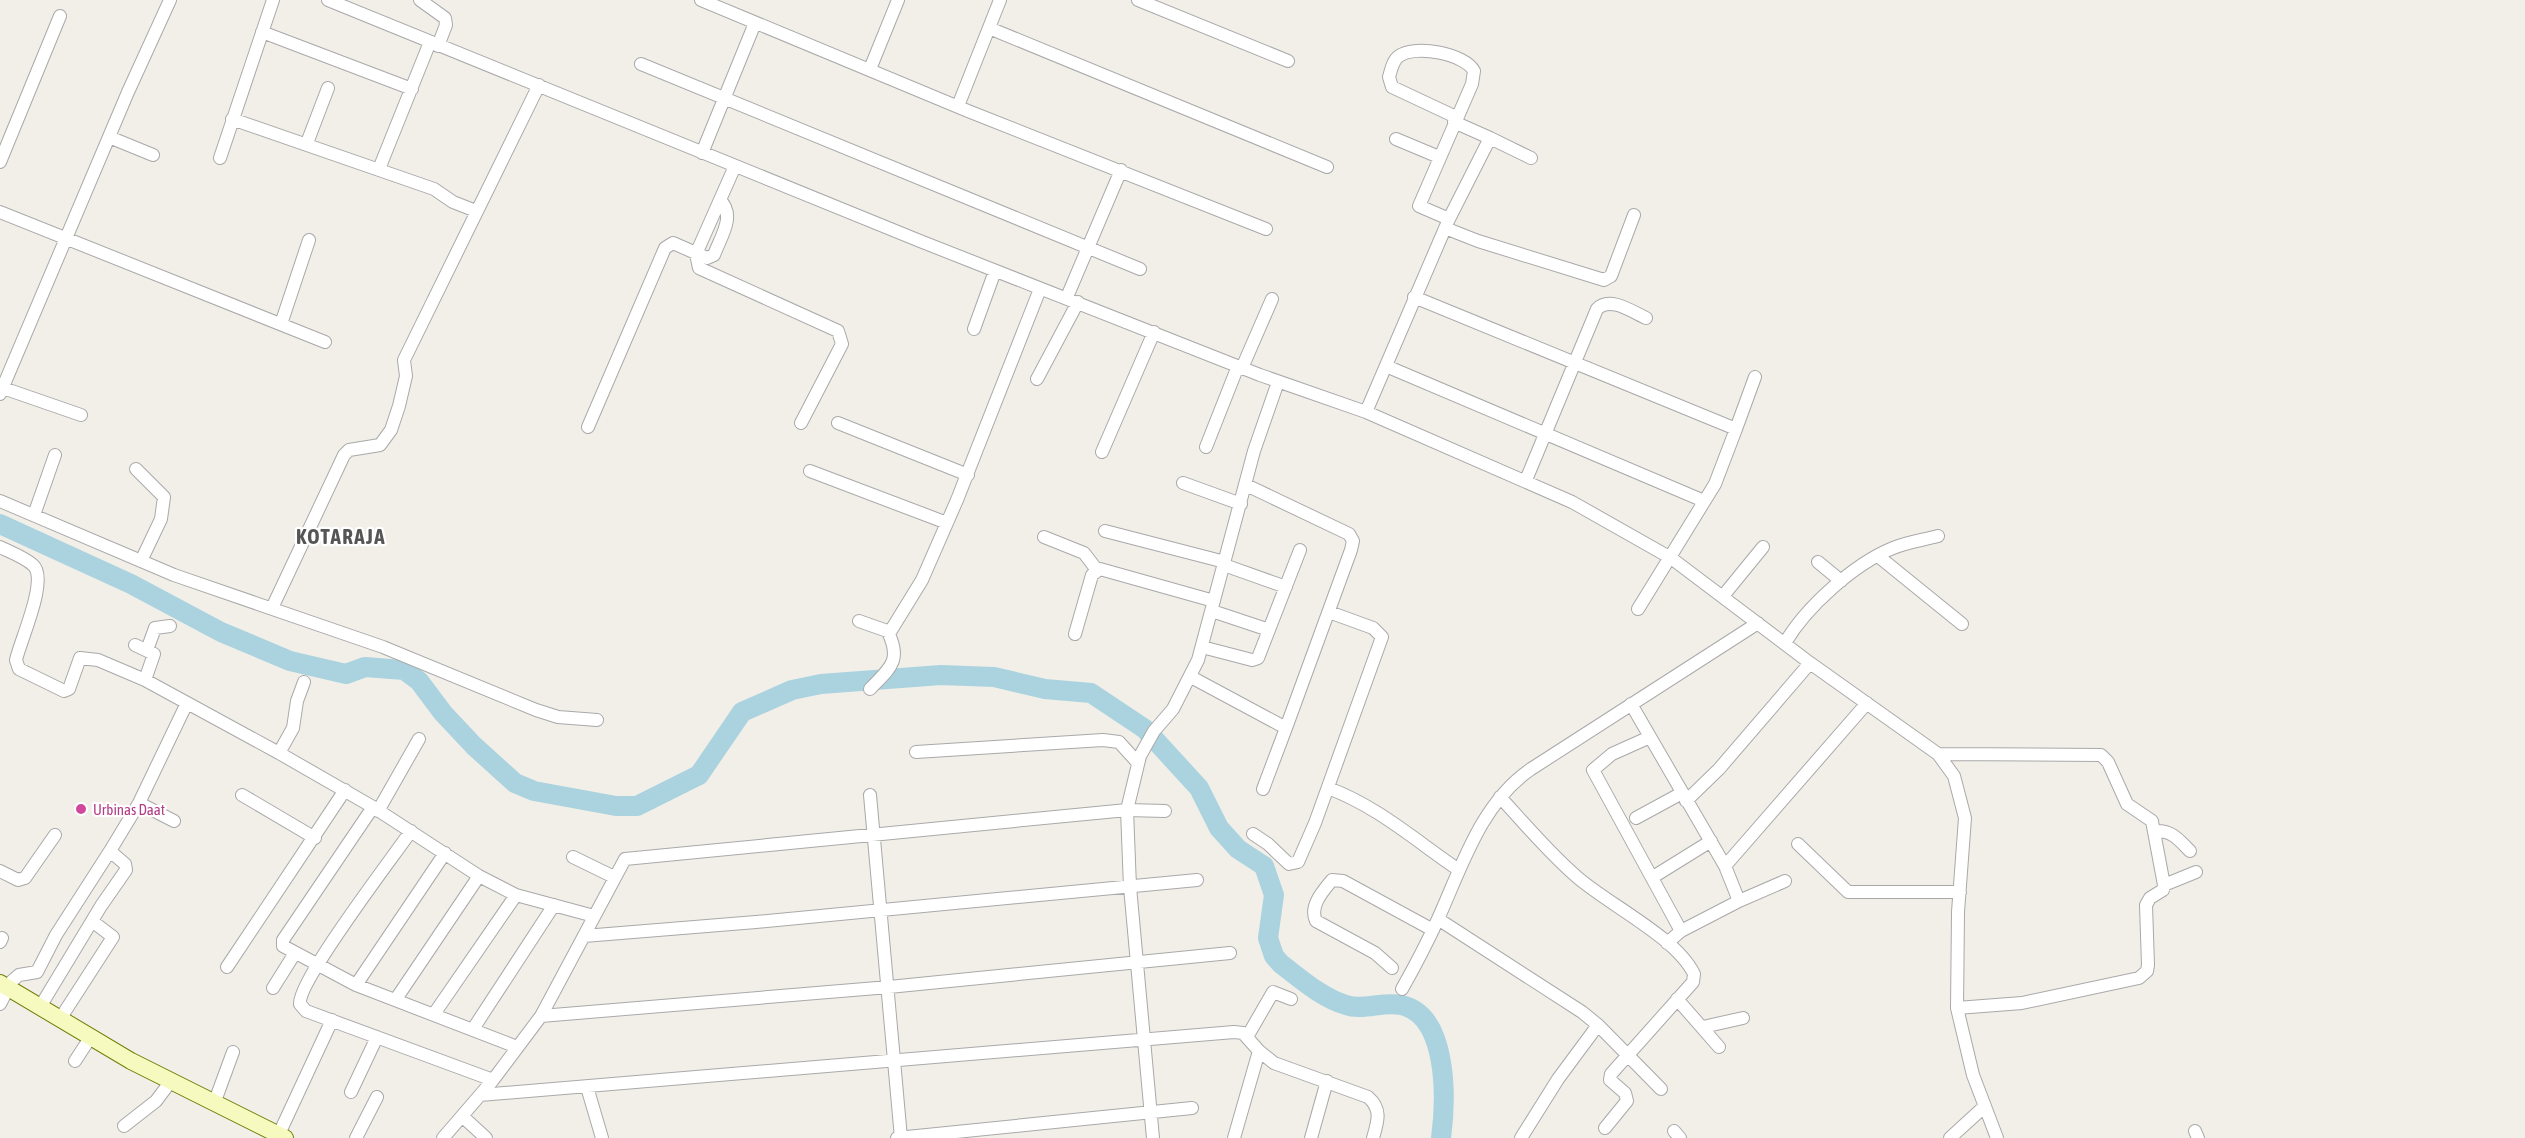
<svg xmlns="http://www.w3.org/2000/svg" width="2525" height="1138" font-family="'Asap Condensed',sans-serif">
  <rect width="100%" height="100%" fill="#f2efe9"/>
  <g fill="none" stroke-linecap="round" stroke-linejoin="round">
    <path stroke="#aad3df" stroke-width="20" d="M0 524 131 584 221 632 290 661 346 674 365 667 404 670 419 681 443 713 474 746 515 783 534 791 616 806H637L699 775 742 712 792 690 821 684 941 675 994 677 1045 689 1091 693 1145 729 1199 788 1219 828 1238 849 1264 866 1274 895 1268 938 1274 956 1281 964C1301 979 1322 998 1346 1005 1363 1011 1383 1001 1401 1005 1449 1015 1446 1101 1441 1138"/>
    <defs>
      <path id="street" d="M328 0 920 241 1260 375 1366 412 1572 502 1671 558 1810 663 1938 754 1954 776 1965 818 1958 912 1957 1008 1973 1075 1997 1138
        M420 0 445 18 446 25 438 46
        M701 0 968 111 1266 229
        M1138 0 1288 61
        M989 28 1327 167
        M262 32 412 89
        M641 64 1140 269
        M870 69 898 0
        M958 106 1000 0
        M232 119 434 189 453 202 476 211
        M109 137 153 155
        M1490 138 1531 158
        M1396 139 1439 157
        M307 143 328 88
        M702 153 755 23
        M220 158 273 0
        M0 162 60 16
        M735 166 696 254 699 268 838 331 842 344 801 423
        M379 169 430 42
        M0 212 325 342
        M1449 219 1419 206 1472 84 1474 71C1465 54 1416 44 1399 56 1393 60 1391 70 1389 77L1392 87 1456 117
        M1445 228 1478 241 1604 280 1611 276 1634 215
        M1067 297 1121 170
        M1414 297 1736 429 1715 484 1638 609
        M281 324 309 240
        M974 329 995 271
        M1386 366 1704 501
        M1242 368 1272 299
        M1037 379 1078 302
        M3 388 81 415
        M0 394 128 92 170 0
        M1366 412 1449 219 1490 138 1454 122
        M838 423 968 475
        M588 427 665 248 673 243 707 258 714 255C721 236 736 216 720 200
        M1736 429 1755 377
        M1206 447 1238 366
        M1102 452 1154 332
        M136 469 164 497 161 519 141 561
        M810 471 947 523
        M1526 480 1597 309C1610 296 1631 311 1646 318
        M1183 483 1241 504
        M0 501 174 575 383 647 536 710 558 717 597 720
        M34 515 55 455
        M1105 531 1225 562
        M1044 537 1084 553 1097 570
        M0 547C10 552 24 557 33 565 49 579 20 641 16 660L19 669 64 691 69 689 80 658 98 660 145 680 279 753 373 807 479 876 516 895 594 916
        M1878 556 1962 624
        M1818 562 1841 581
        M1224 565 1286 587
        M1723 596 1763 547
        M272 608 344 455 349 450 380 445 391 430 399 406 406 376 404 360 539 85
        M1212 611 1269 630
        M859 621 890 632 922 580 957 500 1040 289
        M1075 634 1092 575 1100 569 1214 601
        M1785 643C1806 607 1854 564 1893 548 1907 542 1923 540 1938 536
        M135 645 154 654 145 680
        M1202 647 1252 660 1258 658 1300 550
        M147 650 155 628 170 626
        M1191 677 1286 728 1351 550 1353 541 1349 534 1246 485
        M870 689C890 668 902 661 888 632
        M1631 704 1725 866 1739 901 1681 931 1667 943
        M1650 737 1612 754 1593 770 1681 931
        M916 752 1103 740 1119 742 1138 763
        M279 753 293 728 297 701 304 682
        M1938 754 2101 755 2108 762 2127 804 2152 821 2164 885 2163 890 2150 898 2146 905 2148 965 2147 971 2139 978 2022 1003 1957 1008
        M1328 788C1377 806 1416 841 1459 870
        M1263 789 1286 728
        M242 795 315 838
        M870 795 901 1138
        M1500 797C1525 824 1549 853 1577 877 1609 905 1676 937 1694 974L1693 982 1611 1074 1610 1080 1625 1093 1627 1101 1605 1128
        M1686 801 1719 769 1810 663
        M139 803 174 821
        M373 807 283 940V946L356 985 517 1047
        M378 811 419 739
        M1636 818 1682 793
        M411 831C393 857 297 982 300 1004L306 1011 493 1080
        M2155 831C2172 830 2179 840 2190 851
        M1253 834 1268 844 1289 864 1298 862 1315 823 1382 637 1373 628 1329 612
        M1798 844 1848 892H1960
        M573 857 614 877
        M1725 866 1867 703
        M0 871 18 880 25 878 55 835
        M1653 877 1711 841
        M2164 885 2196 872
        M1739 901 1785 881
        M1438 919 1582 1012 1598 1025 1661 1089
        M584 936 756 922 1197 880
        M0 942 2 938
        M227 967 345 790
        M1392 968 1375 953 1316 921C1309 906 1323 891 1332 880L1343 881 1433 930
        M356 985 445 853
        M273 988 295 953
        M1402 989C1415 966 1427 943 1438 919 1462 866 1481 803 1531 769L1758 623
        M396 999 479 876
        M1677 999 1719 1047
        M0 1004 12 981 19 975 37 972 56 935 110 851
        M40 1007 101 906 126 870 125 864 110 851 139 803 186 705
        M434 1014 516 895
        M541 1016 889 987 1230 953
        M60 1019 113 937 92 921
        M1703 1027 1743 1018
        M473 1029 554 905
        M1247 1037 1273 992 1291 999
        M75 1061 90 1038
        M587 1087 602 1138
        M351 1092 377 1037
        M480 1095 1234 1032 1243 1033 1259 1051 1274 1063 1368 1097C1382 1109 1378 1121 1373 1138
        M215 1101 233 1052
        M462 1116 486 1138
        M124 1126 156 1101 171 1081
        M1674 1131 1680 1138
        M2195 1131 2198 1138
        M279 1134 332 1020
        M356 1138 377 1097
        M443 1138 493 1080 541 1016 625 859 1127 810 1165 811
        M897 1138 1192 1108
        M1153 1138 1130 887 1127 810 1140 756 1154 731 1173 709 1198 660 1254 451 1278 382
        M1234 1138 1259 1051
        M1311 1138 1327 1081
        M1521 1138 1558 1079 1598 1025
        M1950 1138 1985 1106"/>
      <path id="secondary" d="M0 983 131 1061 285 1138"/>
    </defs>
    <use href="#street" stroke="#a9a9a9" stroke-width="14"/>
    <use href="#secondary" stroke="#707d05" stroke-width="18"/>
    <use href="#street" stroke="#fff" stroke-width="12"/>
    <use href="#secondary" stroke="#f7fabf" stroke-width="16"/>
  </g>
  <circle fill="#d1479c" stroke="#fff" stroke-width="2" cx="81" cy="809" r="6"/>
  <g text-anchor="middle" dominant-baseline="central" stroke-width="4.5" stroke-linejoin="round" paint-order="stroke">
    <g font-size="15" fill="#b23c85" stroke="#fff" text-anchor="start">
      <text x="93" y="809">Urbinas Daat</text>
    </g>
    <g font-size="21" font-weight="bold" letter-spacing="1.5" fill="#555" stroke="#fff">
      <text x="341" y="536">KOTARAJA</text>
    </g>
  </g>
</svg>
